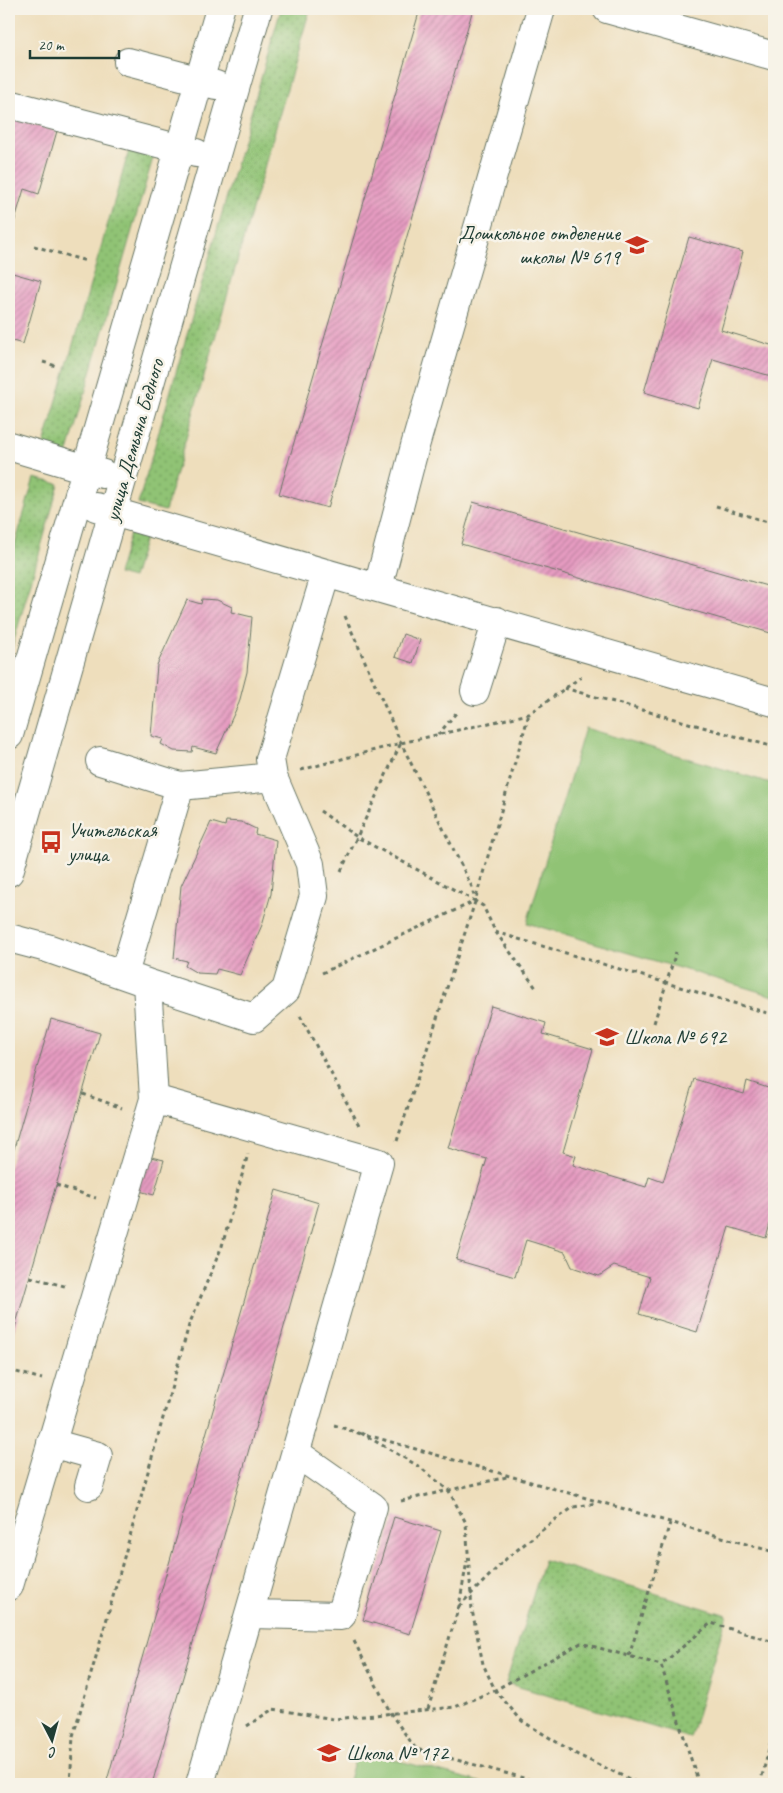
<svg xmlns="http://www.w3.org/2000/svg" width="783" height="1793" font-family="Caveat,sans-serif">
  <defs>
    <pattern id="grass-dots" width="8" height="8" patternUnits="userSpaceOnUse" patternTransform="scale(1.25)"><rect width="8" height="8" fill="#90c374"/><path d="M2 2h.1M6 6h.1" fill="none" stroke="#75a060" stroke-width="1.8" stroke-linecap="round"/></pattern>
    <pattern id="building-hatch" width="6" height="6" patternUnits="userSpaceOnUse" patternTransform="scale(1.25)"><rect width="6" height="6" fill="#e69bc1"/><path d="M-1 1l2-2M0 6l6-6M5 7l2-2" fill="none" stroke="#ba809e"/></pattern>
  </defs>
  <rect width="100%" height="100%" fill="#f7f3e8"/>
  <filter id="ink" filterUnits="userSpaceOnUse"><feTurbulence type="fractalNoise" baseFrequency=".02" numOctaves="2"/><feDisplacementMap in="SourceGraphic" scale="10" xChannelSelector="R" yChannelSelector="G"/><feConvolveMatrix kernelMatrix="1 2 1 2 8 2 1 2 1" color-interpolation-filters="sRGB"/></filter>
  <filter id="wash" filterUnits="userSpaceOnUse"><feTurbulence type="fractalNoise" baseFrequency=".0096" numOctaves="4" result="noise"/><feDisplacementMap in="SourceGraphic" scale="20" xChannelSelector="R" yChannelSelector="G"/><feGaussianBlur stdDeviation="1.12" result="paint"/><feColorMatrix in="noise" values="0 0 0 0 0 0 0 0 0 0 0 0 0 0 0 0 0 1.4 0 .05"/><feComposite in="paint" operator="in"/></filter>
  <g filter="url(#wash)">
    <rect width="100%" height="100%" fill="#eedebc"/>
    <path fill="url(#grass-dots)" stroke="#588054" d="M281 9H310L165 511 138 504Z
      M134 133 155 151 63 469 39 462Z
      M34 478 59 484 9 658V566Z
      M130 534 145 538 133 578 118 574Z
      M544 1560 727 1615 690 1738 506 1683Z"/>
    <path fill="#90c374" stroke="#588054" d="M585 728 774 784V996L527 923Z
      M357 1750 488 1784H348Z"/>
    <g id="blocks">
      <path fill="url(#building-hatch)" d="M420 9H473L328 508 279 494Z
        M9 117 57 131 39 194 24 189 9 240Z
        M689 237 743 252 721 330 774 346V377L713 359 698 408 644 392Z
        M9 272 41 281 23 344 9 340Z
        M473 502 774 588V634L461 544Z
        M202 599 217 600 232 607 231 612 252 617 247 672 239 703 216 753 193 747 192 752 174 751 161 744 163 739 151 736 157 665 187 600 201 604Z
        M403 634 420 640 413 663 395 657Z
        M226 821 241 822 256 829 255 834 276 840 271 894 262 925 240 975 217 969 215 974 197 973 185 966 187 961 174 958 181 886 211 822 225 826Z
        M491 1006 546 1023 543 1034 593 1049 563 1152 576 1156 573 1165 646 1187 649 1177 663 1182 694 1079 744 1094 747 1081 774 1090V1210L766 1238 729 1227 697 1332 639 1314 650 1277 614 1266 599 1276 572 1267 565 1252 526 1240 515 1277 456 1260 487 1159 448 1148Z
        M51 1019 100 1033 9 1348V1166Z
        M146 1156 164 1160 154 1195 136 1190Z
        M276 1190 319 1203 267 1387 152 1784H106Z
        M394 1517 441 1531 410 1634 363 1620Z"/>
    </g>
  </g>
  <g filter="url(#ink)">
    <use href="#blocks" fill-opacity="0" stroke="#677564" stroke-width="1"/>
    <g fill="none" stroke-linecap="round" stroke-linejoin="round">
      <defs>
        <path id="minor" d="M607 9 774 56
          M128 62 216 85
          M9 104 196 153
          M9 446 103 474
          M96 507 774 702
          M378 587 415 446 541 9
          M475 691 497 621
          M9 735 220 9
          M100 761 180 786
          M9 872 258 9
          M9 938 47 948 147 983 154 1099 9 1586
          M124 974 180 786 273 777
          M147 983 254 1018 286 990 314 896 310 864 273 777 270 759 326 573
          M154 1099 379 1163 200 1784
          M51 1443 98 1456 89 1486
          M250 1614 341 1616 373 1507 296 1453"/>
      </defs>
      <use href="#minor" stroke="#677564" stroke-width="30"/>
      <path stroke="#677564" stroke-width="3" stroke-dasharray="4 4" stroke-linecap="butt" d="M34 246 86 261
        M43 362 56 366
        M716 506 774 524
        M345 616 401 743 472 887 475 901 483 906 495 931 536 988
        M564 688 774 747
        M438 735 456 713
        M301 770 401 743 529 714 581 677
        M320 811 357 837 475 901 529 714
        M341 871 401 743
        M495 932 774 1015
        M322 973 475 901
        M300 1016 360 1127
        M654 1023 676 952
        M83 1094 122 1108
        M397 1141 475 902
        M56 1185 96 1198
        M30 1277 68 1287
        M9 1370 42 1379
        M334 1425 361 1434
        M361 1433 420 1467 449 1491 466 1523 472 1610 483 1664 495 1690 522 1721 578 1755 640 1784
        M367 1435 774 1552
        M401 1501 507 1477
        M459 1606 507 1558 556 1519 574 1507 597 1503
        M354 1641 391 1714 416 1749 546 1784
        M629 1656 670 1523
        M428 1709 459 1606 467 1561
        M247 1726 273 1709 334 1719 455 1707 495 1690 581 1643 661 1665
        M70 1784 73 1736 102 1636 189 1325 222 1246 248 1154
        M699 1784 661 1665 711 1623 774 1642
        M760 1784 774 1729"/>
      <use href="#minor" stroke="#fff" stroke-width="28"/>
    </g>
  </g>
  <defs>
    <symbol id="school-bare" viewBox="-9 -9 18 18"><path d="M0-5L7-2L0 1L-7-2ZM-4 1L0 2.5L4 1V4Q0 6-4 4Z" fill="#c8321e" stroke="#f7f3e8" stroke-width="2.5" paint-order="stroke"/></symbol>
    <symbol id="bus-bare" viewBox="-9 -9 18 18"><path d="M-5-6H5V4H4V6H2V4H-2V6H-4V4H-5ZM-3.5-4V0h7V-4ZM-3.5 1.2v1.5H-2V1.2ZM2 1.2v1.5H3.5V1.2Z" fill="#c8321e" stroke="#f7f3e8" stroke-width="2.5" paint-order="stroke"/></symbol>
  </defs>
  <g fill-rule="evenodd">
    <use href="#school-bare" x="621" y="229" width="32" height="32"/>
    <use href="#bus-bare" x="35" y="826" width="32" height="32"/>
    <use href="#school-bare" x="591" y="1021" width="32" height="32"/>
    <use href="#school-bare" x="313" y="1737" width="32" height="32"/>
  </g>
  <g text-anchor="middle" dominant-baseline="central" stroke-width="5" stroke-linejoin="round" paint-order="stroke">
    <g font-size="21" fill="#1f3d34" stroke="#f7f3e8" text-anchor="start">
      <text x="620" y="233" text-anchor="end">Дошкольное отделение<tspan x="620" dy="24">школы № 619</tspan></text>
      <text x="68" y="830">Учительская<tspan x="68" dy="24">улица</tspan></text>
      <text x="624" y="1037">Школа № 692</text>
      <text x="346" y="1753">Школа № 172</text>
    </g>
    <g font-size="21" fill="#1f3d34" stroke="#f7f3e8">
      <text transform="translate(134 440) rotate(-74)">улица Демьяна Бедного</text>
    </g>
  </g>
  <rect width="783" height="1793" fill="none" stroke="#f7f3e8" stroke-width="30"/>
  <g transform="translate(52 1740) rotate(174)" stroke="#f7f3e8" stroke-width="4" paint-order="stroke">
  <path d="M0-4L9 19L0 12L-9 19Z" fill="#1f3d34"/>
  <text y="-8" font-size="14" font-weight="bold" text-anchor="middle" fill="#1f3d34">С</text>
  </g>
  <path d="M30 50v8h89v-8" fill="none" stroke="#1f3d34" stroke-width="2.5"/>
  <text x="38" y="50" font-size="15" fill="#1f3d34" stroke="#f7f3e8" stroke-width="4" paint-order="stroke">20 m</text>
</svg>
